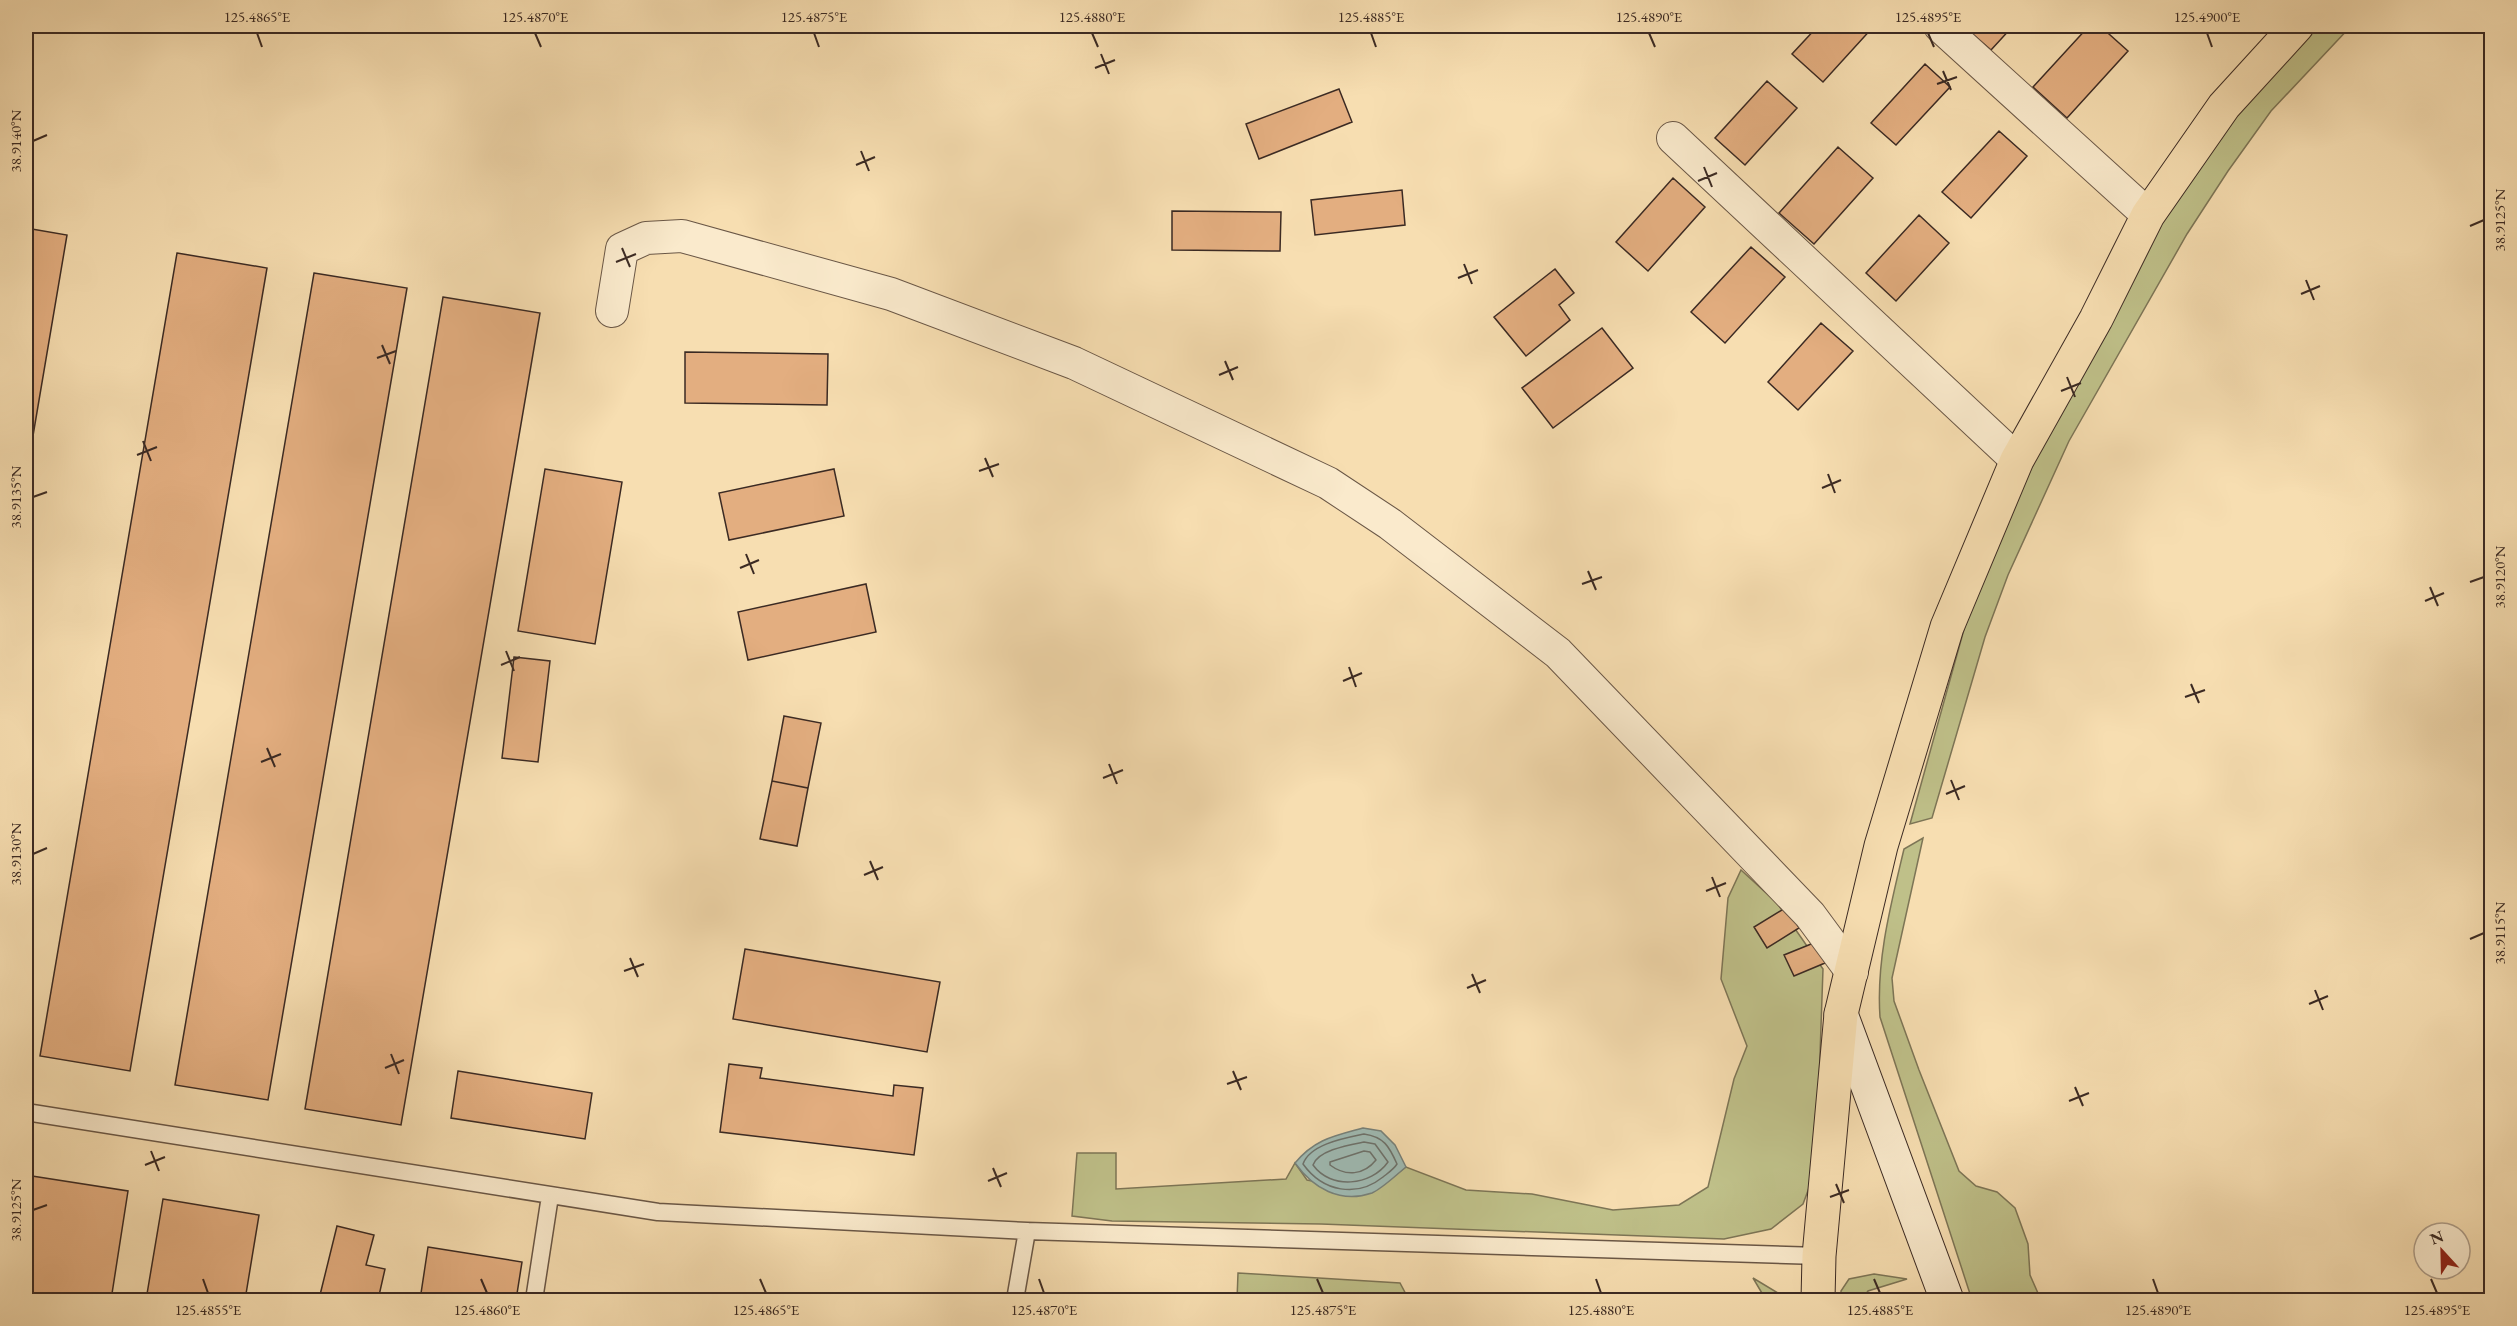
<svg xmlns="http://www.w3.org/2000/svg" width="2517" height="1326" font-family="'EB Garamond',serif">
  <rect width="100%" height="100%" fill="#f7deb1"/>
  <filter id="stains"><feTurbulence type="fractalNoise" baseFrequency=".00333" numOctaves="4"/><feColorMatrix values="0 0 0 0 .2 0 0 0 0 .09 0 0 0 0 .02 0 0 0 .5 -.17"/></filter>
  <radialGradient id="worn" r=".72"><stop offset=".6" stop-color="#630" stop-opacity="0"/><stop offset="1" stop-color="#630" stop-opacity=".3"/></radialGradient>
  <path fill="#bfc089" stroke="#7d7556" stroke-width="1.5" d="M2316 26H2351L2271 111 2228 171 2187 234 2069 441 2008 575 1985 637 1932 818 1910 824 1968 615 2022 488 2049 432 2156 232 2234 114Z
    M1923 838 1892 978 1894 1001 1919 1070 1959 1171 1976 1186 1997 1192 2015 1208 2028 1244 2030 1275 2041 1300H1972L1880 1017C1876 960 1891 904 1904 849Z
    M1741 870 1777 903 1823 969 1816 1169 1803 1204 1771 1229 1724 1239 1321 1224 1112 1221 1072 1216 1077 1153H1116V1189L1286 1179 1295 1163 1307 1180 1373 1192 1406 1167 1466 1190 1532 1194 1613 1210 1679 1205 1708 1187 1734 1079 1747 1046 1721 979 1728 898Z
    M1238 1273 1400 1283 1409 1300H1358L1355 1296 1291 1298V1300H1237Z
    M1874 1274 1907 1279 1868 1291 1862 1300H1841V1291L1849 1279Z
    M1753 1278 1778 1293 1781 1300H1766Z"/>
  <path fill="#9fbbb4" stroke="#77817a" stroke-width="1.5" d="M1363 1128 1381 1131 1395 1145 1406 1167C1396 1175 1383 1188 1372 1193 1340 1204 1313 1188 1295 1163 1315 1139 1334 1136 1363 1128Z"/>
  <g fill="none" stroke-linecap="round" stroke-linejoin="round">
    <path stroke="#6d726c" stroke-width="1.5" d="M1364 1134C1384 1137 1389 1146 1397 1164 1394 1169 1388 1173 1383 1177 1357 1198 1323 1192 1303 1164 1310 1144 1345 1138 1364 1134Z
      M1364 1142 1375 1144 1388 1162C1371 1186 1331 1190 1313 1165 1318 1150 1349 1145 1364 1142Z
      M1364 1151 1370 1152 1376 1160C1364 1175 1346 1177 1330 1165V1162Z"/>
  </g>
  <path fill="#e3ae80" stroke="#3b2a23" stroke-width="1.5" d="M1818 26H1874L1823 82 1792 54Z
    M1963 26H2013L1991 50Z
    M2089 26H2100L2128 51 2067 118 2033 87Z
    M1925 64 1950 87 1896 145 1871 123Z
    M1767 81 1797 108 1745 165 1715 138Z
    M1339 89 1352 122 1259 159 1246 124Z
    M1999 131 2027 156 1971 218 1942 192Z
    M1838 147 1873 178 1814 244 1779 213Z
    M1673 178 1705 207 1648 271 1616 242Z
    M1402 190 1405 225 1315 235 1311 200Z
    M1172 211 1281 212 1280 251 1172 250Z
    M1919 215 1949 243 1896 301 1866 273Z
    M26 228 67 235 26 477Z
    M1751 247 1785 277 1725 343 1691 312Z
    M177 253 267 268 130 1071 40 1056Z
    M1555 269 1574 293 1559 305 1570 320 1526 356 1494 317Z
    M314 273 407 288 268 1100 175 1085Z
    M443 297 540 313 401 1125 305 1109Z
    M1821 323 1853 351 1798 410 1768 382Z
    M1602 328 1633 368 1553 428 1522 388Z
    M685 352 828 354 827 405 685 403Z
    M545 469 622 482 595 644 518 631Z
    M834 469 844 516 729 540 719 493Z
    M866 584 876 632 748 660 738 612Z
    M514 657 550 661 538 762 502 758Z
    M784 716 821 723 808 788 772 781Z
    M772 781 808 788 797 846 760 839Z
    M1787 907 1799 928 1767 948 1754 927Z
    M1816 942 1825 963 1794 976 1784 955Z
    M745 949 940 982 927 1052 733 1019Z
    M729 1064 762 1068 760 1078 893 1096 894 1085 923 1088 914 1155 720 1132Z
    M458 1071 592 1093 585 1139 451 1118Z
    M32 1176 128 1191 111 1300H26V1218Z
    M163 1199 259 1215 245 1300H146Z
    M337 1226 374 1235 366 1265 385 1269 378 1300H342L320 1295Z
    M428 1247 522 1262 516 1300H420Z"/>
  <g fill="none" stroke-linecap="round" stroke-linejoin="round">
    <defs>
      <path id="lane" d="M26 1112 658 1212 1027 1231 1819 1256
        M534 1300 550 1196
        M1015 1300 1027 1231"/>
      <path id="street" d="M1940 26 2148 215
        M1673 138 2017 460
        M612 311 622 249 646 238 682 236 891 294 1074 363 1328 483 1390 524 1558 653 1810 915 1852 972"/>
      <path id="secondary" d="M1841 1014 1947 1300"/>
      <path id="primary" d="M1818 1300 1819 1256 1841 1014 1881 846 1947 627 2017 460 2096 319 2148 215 2224 106 2297 26"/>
    </defs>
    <use href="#lane" stroke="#6a5746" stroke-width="19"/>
    <use href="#street" stroke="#6a5746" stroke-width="34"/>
    <use href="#secondary" stroke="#3b2a23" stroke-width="35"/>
    <use href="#primary" stroke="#3b2a23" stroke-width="35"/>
    <use href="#lane" stroke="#faeacc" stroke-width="16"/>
    <use href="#street" stroke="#faeacc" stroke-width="32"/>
    <use href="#secondary" stroke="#faeacc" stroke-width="33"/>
    <use href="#primary" stroke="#f7deb1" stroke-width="33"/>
  </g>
  <path fill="none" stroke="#3b2a23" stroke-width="2" d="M257 33 262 47M535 33 541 47M814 33 819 47M1092 33 1098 47M1371 33 1376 47M1649 33 1655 47M1928 33 1934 47M2207 33 2212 47M1101 54 1109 74M1095 68 1115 60M1943 71 1951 90M1937 84 1957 77M33 141 47 135M861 151 869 171M856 165 875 157M1704 167 1712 187M1698 181 1717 173M2470 226 2484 220M622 248 630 267M616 262 636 254M1464 264 1472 284M1458 278 1478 270M2306 280 2314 300M2301 294 2320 286M382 345 390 364M377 358 396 351M1225 361 1233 380M1219 375 1238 367M2067 377 2075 397M2061 391 2081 383M143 441 151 461M137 455 157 447M985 458 993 477M979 471 999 464M1828 474 1835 493M1822 488 1841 480M33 497 47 492M746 554 754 574M740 568 759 560M1588 571 1596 590M2470 582 2484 577M1582 584 1602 577M2430 587 2438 606M2425 601 2444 593M506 651 514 671M501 665 520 657M1349 667 1356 687M1343 681 1362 673M2191 684 2199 703M2185 697 2205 690M267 748 275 767M261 762 281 754M1109 764 1117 784M1103 778 1123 770M1951 780 1959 800M1946 794 1965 786M33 854 47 848M870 861 878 880M864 875 883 867M1712 877 1720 897M1706 891 1726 883M2470 939 2484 933M630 958 638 977M624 971 644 964M1472 974 1480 993M1467 988 1486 980M2315 990 2323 1010M2309 1004 2328 996M391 1054 399 1074M385 1068 404 1060M1233 1071 1241 1090M1227 1084 1247 1077M2075 1087 2083 1106M2069 1101 2089 1093M151 1151 159 1171M145 1165 165 1157M993 1168 1001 1187M988 1181 1007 1173M1836 1184 1844 1203M1830 1197 1849 1190M33 1210 47 1205M203 1279 208 1293M481 1279 487 1293M760 1279 766 1293M1039 1279 1044 1293M1317 1279 1323 1293M1596 1279 1601 1293M1874 1279 1880 1293M2153 1279 2158 1293M2431 1279 2437 1293"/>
  <rect width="2517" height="1326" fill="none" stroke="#f7deb1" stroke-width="66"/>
  <g transform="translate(2442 1251) rotate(338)"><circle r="28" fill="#faeacc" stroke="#ae9d88" stroke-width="1.5"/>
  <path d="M0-4.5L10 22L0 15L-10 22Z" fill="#8f2418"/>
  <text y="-9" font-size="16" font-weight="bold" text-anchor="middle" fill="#3b2a23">N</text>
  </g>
  <rect x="33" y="33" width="2451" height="1260" fill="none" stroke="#3b2a23" stroke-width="2"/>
  <g font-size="15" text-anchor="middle" fill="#3b2a23">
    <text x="257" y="22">125.4865°E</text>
    <text x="535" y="22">125.4870°E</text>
    <text x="814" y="22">125.4875°E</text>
    <text x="1092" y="22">125.4880°E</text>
    <text x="1371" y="22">125.4885°E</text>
    <text x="1649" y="22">125.4890°E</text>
    <text x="1928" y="22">125.4895°E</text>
    <text x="2207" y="22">125.4900°E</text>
    <text transform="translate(16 141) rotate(-90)" y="5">38.9140°N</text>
    <text transform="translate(2500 220) rotate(-90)" y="5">38.9125°N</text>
    <text transform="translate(16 497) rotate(-90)" y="5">38.9135°N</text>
    <text transform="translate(2500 577) rotate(-90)" y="5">38.9120°N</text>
    <text transform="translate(16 854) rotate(-90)" y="5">38.9130°N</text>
    <text transform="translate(2500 933) rotate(-90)" y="5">38.9115°N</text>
    <text transform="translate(16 1210) rotate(-90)" y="5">38.9125°N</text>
    <text x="208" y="1315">125.4855°E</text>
    <text x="487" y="1315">125.4860°E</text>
    <text x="766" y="1315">125.4865°E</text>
    <text x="1044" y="1315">125.4870°E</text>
    <text x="1323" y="1315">125.4875°E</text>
    <text x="1601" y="1315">125.4880°E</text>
    <text x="1880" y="1315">125.4885°E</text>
    <text x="2158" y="1315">125.4890°E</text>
    <text x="2437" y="1315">125.4895°E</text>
  </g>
  <rect width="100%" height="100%" filter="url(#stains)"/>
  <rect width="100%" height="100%" fill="url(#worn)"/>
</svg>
